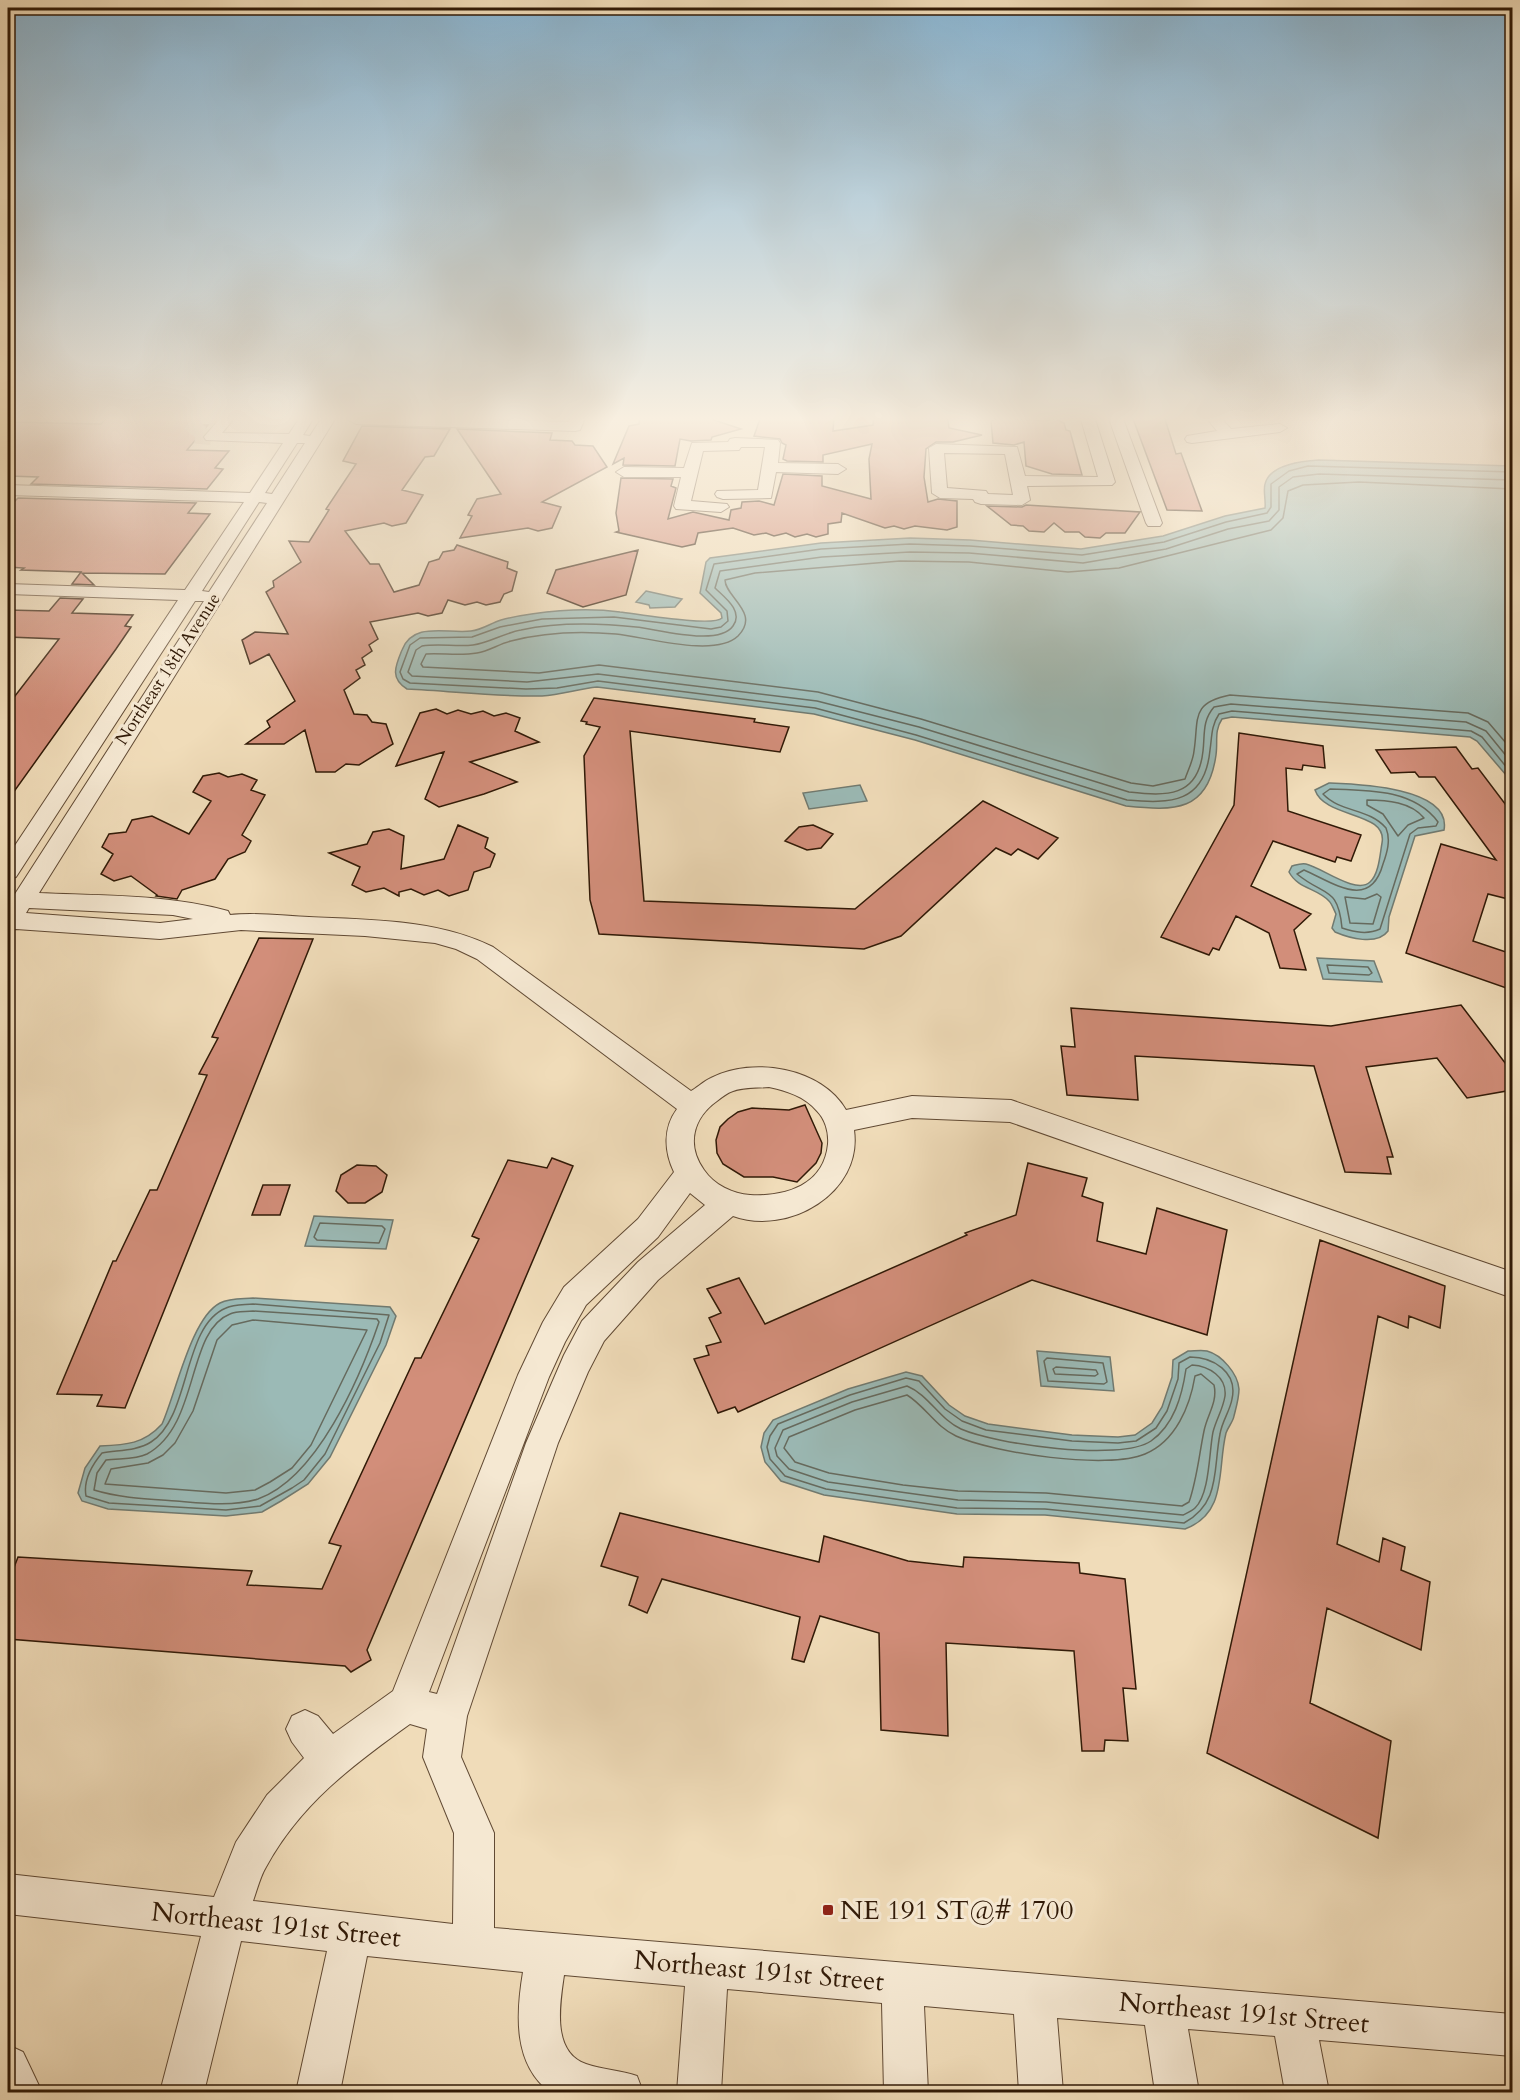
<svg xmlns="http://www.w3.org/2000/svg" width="1520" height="2100" font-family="Cardo,serif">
  <rect width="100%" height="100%" fill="#f0dcb9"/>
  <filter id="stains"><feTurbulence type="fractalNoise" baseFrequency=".00333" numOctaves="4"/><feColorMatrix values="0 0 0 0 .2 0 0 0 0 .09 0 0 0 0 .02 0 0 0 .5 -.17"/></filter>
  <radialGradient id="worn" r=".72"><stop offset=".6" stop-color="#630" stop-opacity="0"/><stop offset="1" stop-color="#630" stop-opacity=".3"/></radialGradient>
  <path fill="#9bbab6" stroke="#717a70" stroke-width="1.5" d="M1319 460 1512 466V782L1477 741 1470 737 1232 717 1222 719C1214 731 1218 741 1216 755 1208 812 1175 811 1126 806L915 740 814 714 597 687C578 689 561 695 542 696 497 697 452 691 407 689 390 678 395 667 402 650 413 621 447 634 471 631 482 630 491 623 501 620 536 611 584 607 620 612 638 614 713 627 722 618L721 613 700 593 706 562 710 558 821 543 910 538 970 540 1081 549 1163 536 1225 516 1265 508C1266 500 1263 491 1265 484 1270 464 1302 461 1319 460Z
    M646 591 682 599 675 607 650 608 649 605 636 602Z
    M1329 783C1356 784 1452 787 1444 830L1415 836 1389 917 1388 931C1377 946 1349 938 1335 932L1332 928 1336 914C1334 910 1332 904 1329 901 1317 888 1298 889 1289 872L1292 866C1296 865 1301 863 1306 864 1321 867 1356 895 1370 882 1379 874 1380 854 1382 843 1388 811 1325 819 1315 790Z
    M860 785 867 801 809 809 803 793Z
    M1317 958 1374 961 1382 982 1323 979Z
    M314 1216 393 1220 386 1249 305 1246Z
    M253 1298 390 1307 396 1316 386 1345 330 1457 308 1484 281 1501 262 1512 226 1516 108 1509 82 1501 78 1493 85 1468 100 1446C126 1445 144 1444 162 1424 176 1393 191 1318 220 1303 230 1298 242 1299 253 1298Z
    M1037 1351 1110 1357 1114 1391 1041 1386Z
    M1188 1351C1194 1351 1202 1350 1207 1351 1222 1355 1238 1374 1239 1389 1239 1398 1236 1408 1234 1416 1233 1422 1228 1427 1226 1433 1217 1469 1228 1513 1185 1529L1045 1515 957 1514 824 1495 781 1481 765 1462 761 1447 764 1433 773 1420 848 1389 906 1372 922 1376 949 1405 965 1416 988 1424 1072 1435 1118 1437 1135 1435 1152 1423 1162 1407 1172 1377 1173 1360Z"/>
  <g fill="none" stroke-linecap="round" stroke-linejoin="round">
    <path stroke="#666a5e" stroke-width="1.5" d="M1512 472 1308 466 1289 471 1271 484V507L1267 513 1226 522 1164 542 1082 555 970 546 910 544 821 549 714 564 706 590 727 611 728 621 721 627 711 629 614 617 542 619 500 627 472 637 420 638 410 645 400 672 403 679 410 683 526 689 557 688 598 681 815 708 916 735 1127 800C1171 804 1205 803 1210 750 1212 737 1211 726 1219 714L1232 711 1471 731 1482 737 1512 774
      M1512 480 1319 474 1293 477 1279 487V510L1269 521 1228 529 1166 549 1083 563 969 553 910 552 822 557 720 571 715 588C724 597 744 611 733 626 718 647 658 629 636 627 598 623 558 622 521 630 504 633 489 643 473 645 456 647 439 643 422 646L416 650 408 672 412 676 527 682 598 674 817 701 919 727 1129 792C1166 796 1198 798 1203 751 1205 734 1202 721 1214 707L1231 704 1466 722 1486 731 1512 763
      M1512 489 1359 482 1303 485 1288 491 1283 518 1271 530 1119 568 1068 572 969 562 900 561 755 573 725 580C725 597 761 613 738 636 715 658 646 637 616 634 582 631 545 632 511 641 499 644 489 651 477 653 460 656 443 653 426 654L421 664 423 667 539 673 599 665 818 692 921 719 1131 783 1153 786 1185 779C1188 770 1193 761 1194 751 1199 719 1190 703 1230 695L1468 713 1488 722 1512 750
      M1330 789C1367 790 1414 789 1438 822L1436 826 1418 828 1410 834 1380 929C1367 935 1355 932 1342 928 1338 886 1325 897 1297 874L1304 870C1334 883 1370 911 1383 864 1387 853 1391 840 1386 828 1369 808 1341 813 1323 794Z
      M1367 800C1387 800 1411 802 1424 818L1408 825 1398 836 1383 814 1367 805Z
      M1377 894 1381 897 1373 924 1350 923 1345 897 1365 899Z
      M1327 965 1368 967 1372 973 1369 975 1329 973Z
      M320 1223 382 1226 385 1229 379 1243 317 1240 314 1237Z
      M253 1304 389 1315 380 1343 325 1454 304 1480 292 1488 260 1506 226 1510 109 1503 86 1496C83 1480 92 1465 102 1453 118 1450 137 1451 151 1442 191 1417 182 1326 226 1308 234 1304 244 1305 253 1304Z
      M253 1311 377 1319 379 1322C360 1378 317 1478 258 1499 233 1507 201 1503 176 1501 148 1499 120 1498 94 1490L97 1473 106 1460C119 1458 135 1460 147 1454 200 1425 186 1331 230 1314 237 1311 245 1312 253 1311Z
      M253 1320 367 1330 311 1445 292 1468 270 1482 255 1490 226 1493 105 1484 111 1469 148 1463 163 1455 175 1443 193 1411 217 1340 232 1325Z
      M1190 1357C1213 1357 1238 1372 1232 1399 1230 1411 1222 1421 1220 1434 1213 1469 1221 1503 1184 1523L1045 1509 957 1508 826 1489 785 1476 770 1459 767 1447 770 1436 778 1424 850 1395 906 1378 919 1381 945 1409 962 1421 986 1430 1072 1441 1118 1443 1136 1441 1156 1428 1167 1411 1178 1379 1179 1363Z
      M1047 1358 1103 1363 1107 1382 1104 1384 1048 1381 1044 1361Z
      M1192 1365C1209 1366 1227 1377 1225 1396 1223 1409 1216 1420 1213 1432 1209 1451 1210 1494 1195 1508 1192 1511 1187 1513 1183 1515L1046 1502 958 1500 828 1482 789 1469 777 1456 775 1448 783 1430 852 1402 907 1386C929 1395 939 1419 961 1429 995 1444 1120 1462 1151 1441 1174 1425 1182 1396 1186 1369Z
      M1056 1367 1096 1370 1098 1374 1095 1376 1055 1374 1053 1369Z
      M1201 1374 1214 1385C1218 1402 1207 1415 1204 1431 1199 1455 1197 1479 1189 1502L1182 1506 1046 1493 958 1491 903 1485 829 1473 795 1462 784 1448 789 1437 855 1410 907 1395C925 1406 936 1427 956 1436 993 1453 1108 1470 1145 1454 1176 1441 1190 1406 1195 1376Z"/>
  </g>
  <path fill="#d28e7a" stroke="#311a07" stroke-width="1.5" d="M109 416H197L190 425H208L187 450 229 451 215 468 223 469 207 489 31 484 38 477 8 476V422L101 424Z
    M426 416H559L557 419Z
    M653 416 659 418 668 416 677 418 705 417 741 429 712 437 711 440 691 441 680 439 675 466 623 465 624 458 613 464 629 426 639 424 640 417Z
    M761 416H834L833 431 873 425 874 416 893 418 903 416 911 418 920 416 929 418 938 416 948 420 949 428 982 435 953 442H936L926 449 924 477 928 502 938 499 957 501V527L947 530 915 526 904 529 894 526 885 528 842 513 841 522 828 524V534L816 537 807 534 795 537 786 533 774 536 766 533 754 535 733 528 698 533 695 544 682 547 616 532 619 531 616 513 621 478 673 479 671 486 676 488 668 519 693 512 729 520 731 510 741 508 742 502 759 501 774 505 783 474 822 476V486L871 499 869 459 872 444 823 455V462L787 461 783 459 786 445 782 443 780 439 754 436Z
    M1132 416H1164L1176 454 1181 453 1202 511 1167 510Z
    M1002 418 1045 421 1055 419 1064 423 1066 430 1070 431 1082 475 1052 474 1026 466 1024 442 1014 445 993 443 991 421Z
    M362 426 450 429 434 456 425 457 402 490 423 495 406 523 392 526 384 523 345 531 370 564H379L394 592 419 585 429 562 439 559 443 552 454 550 457 545 508 562 507 568 517 572 512 591 504 594 500 602 486 605 477 602 465 605 448 600 442 613 428 616 418 613 370 622 378 639 369 645 372 651 362 658 365 665 356 670 360 678 344 690 354 714 367 715 372 722 386 724 393 744 359 765 346 764 335 772H316L305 730 284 744H246L270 727 267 721 295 701 269 654 250 664 242 640 255 632 288 634 266 592 274 587 273 581 301 562 289 541 309 542 329 510 326 509 356 464 343 461Z
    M457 429 552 433 550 440 572 441 575 445 593 446 607 467 542 502 561 507 552 528 538 531 528 528 460 538 472 516 468 515 477 499 501 494Z
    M18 498 196 503 188 513 210 514 165 574 82 573 94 585 72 584 81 572 21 570 24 568 8 567V508Z
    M1026 505 1140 512 1125 533H1106L1100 538 1085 537 1079 532H1065L1054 523 1044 532 1029 531 1023 526 1011 525 987 506 1022 507Z
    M638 550 626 595 583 607 547 593 556 570Z
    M60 598 83 599 72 613 133 615 125 626 131 627 116 649 8 800V705L59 639 8 637V610L49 611Z
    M594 698 755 719 754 722 789 727 780 752 630 731 644 901 855 909 983 801 1058 838 1038 859 1018 849 1011 855 996 848 901 936 864 949 599 934 590 900 584 756 600 727 586 724 587 722 581 721Z
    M436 709 447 714 458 710 471 714 483 711 494 716 506 713 520 718 515 731 539 742 470 762 517 782 484 794 439 807 425 799 444 752 396 766 420 713Z
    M1239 733 1323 746 1325 768 1303 765 1302 770 1286 768 1288 811 1361 835 1351 861 1337 857 1335 862 1273 841 1251 886 1311 914 1294 930 1306 970 1280 968 1269 933 1236 916 1219 950 1213 948 1209 955 1161 937 1234 805Z
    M1456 747 1472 769 1478 768 1512 813V900L1488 894 1473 941 1512 954V990L1406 953 1441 844 1496 860 1435 777H1419L1415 772 1391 773 1376 750Z
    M219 773 228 777 242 774 257 780 251 790 265 795 242 835 251 841 245 852 228 859 215 879 182 890 177 899 156 896 157 895 131 876 114 881 101 874 113 854 102 847 109 834 126 832 132 820 152 816 189 834 211 801 193 792 203 776Z
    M458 825 488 838 485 848 495 854 490 867 474 872 468 890 449 896 438 890 424 895 411 889 399 892V896L384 888 366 892 352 885 360 867 329 853 367 844 373 832 389 829 404 836 401 869 444 859Z
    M813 825 833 834 821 848 807 850 785 841 799 827Z
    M259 938 313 939 125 1408 97 1406 102 1395 57 1394 113 1261H116L150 1190H157L207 1075 199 1074 218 1038 212 1037Z
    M1461 1005 1512 1072V1090L1467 1098 1437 1058 1366 1067 1393 1157H1387L1391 1174 1345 1172 1314 1066 1135 1056 1138 1100 1067 1095 1061 1046 1075 1047 1071 1008 1331 1026Z
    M805 1105 822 1143 821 1153 816 1163 797 1182 773 1177H744L723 1164 717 1153 716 1140 720 1127 728 1119 738 1112 752 1108 789 1110Z
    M552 1158 573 1166 367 1650 371 1660 351 1672 345 1666 8 1639V1583L18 1557 252 1571 247 1585 322 1589 341 1546 329 1543 415 1358H421L479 1239 472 1236 508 1160 547 1168Z
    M1028 1163 1087 1178 1082 1196 1103 1203 1097 1241 1146 1254 1157 1208 1227 1230 1207 1335 1032 1280 738 1412 735 1407 718 1413 694 1359 709 1355 706 1346 721 1342 709 1318 721 1313 707 1289 739 1278 765 1324 967 1235 965 1233 1016 1215Z
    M357 1165 376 1166 387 1175 382 1192 365 1203H348L336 1191 341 1175Z
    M263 1185H290L280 1215H252Z
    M1320 1240 1445 1286 1440 1328 1409 1316 1408 1328 1378 1316 1337 1544 1379 1562 1383 1538 1405 1547 1401 1570 1430 1582 1421 1650 1327 1608 1310 1703 1391 1741 1378 1838 1207 1753Z
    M620 1513 819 1562 824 1536 908 1561 963 1567 964 1557 1079 1563 1080 1573 1125 1579 1136 1689 1123 1688 1128 1741 1105 1740 1104 1751H1082L1074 1651 946 1643 948 1736 881 1730 879 1633 820 1616 804 1662 792 1659 800 1617 662 1579 647 1613 629 1605 638 1577 601 1566Z"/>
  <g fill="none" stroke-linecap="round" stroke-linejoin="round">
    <path stroke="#cab595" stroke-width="16" stroke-dasharray="16 8" stroke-linecap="butt" d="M211 437 189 435 200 422 227 419"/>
    <defs>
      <path id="minor" d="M222 416H236L222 433 289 434 301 416H315L303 435 310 436 323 416H337L39 893C102 896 167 894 228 911L230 915C256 912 283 916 309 917 371 920 437 919 493 947L691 1091C698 1087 704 1081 711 1078 753 1056 822 1068 846 1110L912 1096 1011 1100 1512 1272V1294L1507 1296 1010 1122 912 1118 854 1130C863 1193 788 1236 733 1216L658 1280 604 1341 588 1372 558 1443 467 1716 461 1757 494 1833V1928L1512 2014V2056L1319 2040 1329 2092H1285L1275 2036 1188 2029 1199 2092H1155L1145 2025 1057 2018 1063 2092H1019L1014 2014 924 2006 928 2092H884L882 2003 727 1989 721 2092H677L685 1986 564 1975C560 2003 551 2052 586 2064 603 2070 620 2070 637 2076L643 2092H550C513 2064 516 2014 523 1972L367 1956 340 2092H296L327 1951 241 1941 204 2092H160L201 1936 8 1914V1874L214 1897 236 1842 267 1795 304 1758 292 1742 286 1729 292 1716 305 1710 318 1716 333 1734 393 1691 518 1375 543 1322 564 1287 638 1219 674 1172C664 1151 663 1128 677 1109L477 959 456 949 435 943 365 936 241 930 160 939 16 929 8 931V896L15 894 204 601H195L16 877 8 879V856L178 600 8 594V584L185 590 244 502 8 495V485L250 493 283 443 206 440 204 437ZM297 443H305L272 494 265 493ZM259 502 267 503 209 592 202 591ZM29 908 173 915 193 919 160 923 26 913ZM769 1087C787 1091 804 1096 817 1111 825 1119 829 1132 828 1144 824 1185 786 1197 750 1195 733 1194 714 1185 704 1170 686 1145 693 1118 717 1101 722 1097 727 1093 733 1091 744 1087 757 1088 769 1087ZM690 1193 705 1205 638 1262 582 1321 564 1355 526 1443 437 1694 429 1692 549 1377 565 1342 586 1305 658 1237ZM410 1724 427 1729 423 1757 454 1833 453 1924 253 1901C257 1890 260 1877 266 1867 301 1803 353 1765 410 1724Z
        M352 416 569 422 572 416H586L580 430 575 431 356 424 349 420Z
        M1080 416H1094L1115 482 1112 485 1027 486 1030 500 1022 505 981 504 975 502 973 499 940 498 932 493 929 448 936 444 1017 447 1025 476 1098 477ZM944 453 1005 454 1013 495 988 494 986 491 947 488Z
        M1108 416H1122L1162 523 1160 526H1148L1146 523Z
        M1205 416H1219L1231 429 1280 424 1287 428 1280 432 1192 443 1187 442 1185 439 1187 436 1217 431Z
        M735 438 778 440 780 443 778 463 838 464 846 469 838 474 776 472 771 498 723 499 717 497 715 494 717 491 758 490 765 447H741L739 450 703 451 691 501 727 504 729 507 721 512 676 509 674 506 681 477H624L616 472 624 467 684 468 692 443 728 442 730 439Z
        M8 2045 23 2052 42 2092H8Z"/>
    </defs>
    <use href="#minor" stroke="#614a34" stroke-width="2"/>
    <use href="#minor" fill="#f5e8d2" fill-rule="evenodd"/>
  </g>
  <linearGradient id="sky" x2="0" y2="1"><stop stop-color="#89b6d4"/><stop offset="0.59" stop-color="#f8efe0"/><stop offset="1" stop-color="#f8efe0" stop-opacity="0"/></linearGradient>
  <rect width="1520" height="710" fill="url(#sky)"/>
  <rect fill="#8f2418" stroke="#f5e8d2" stroke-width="2" x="822" y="1904" width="12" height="12" rx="3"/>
  <g text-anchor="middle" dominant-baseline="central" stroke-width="6" stroke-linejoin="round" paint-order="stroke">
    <g font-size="18" fill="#311a07" stroke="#f5e8d2">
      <text transform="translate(168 669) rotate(-57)">Northeast 18th Avenue</text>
    </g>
    <g font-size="27" fill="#311a07" stroke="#f5e8d2" text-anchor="start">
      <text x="840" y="1910">NE 191 ST@# 1700</text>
    </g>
    <g font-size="27" fill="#311a07" stroke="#f5e8d2">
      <text transform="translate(276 1925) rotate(6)">Northeast 191st Street</text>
      <text transform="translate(759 1971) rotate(5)">Northeast 191st Street</text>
      <text transform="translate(1244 2013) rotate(5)">Northeast 191st Street</text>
    </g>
  </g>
  <rect width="1520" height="2100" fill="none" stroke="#f0dcb9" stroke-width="30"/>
  <rect x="9" y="9" width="1502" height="2082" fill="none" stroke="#311a07" stroke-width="3"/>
  <rect x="15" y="15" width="1490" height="2070" fill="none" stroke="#311a07" stroke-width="1.5"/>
  <rect width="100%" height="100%" filter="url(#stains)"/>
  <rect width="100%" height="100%" fill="url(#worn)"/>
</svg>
